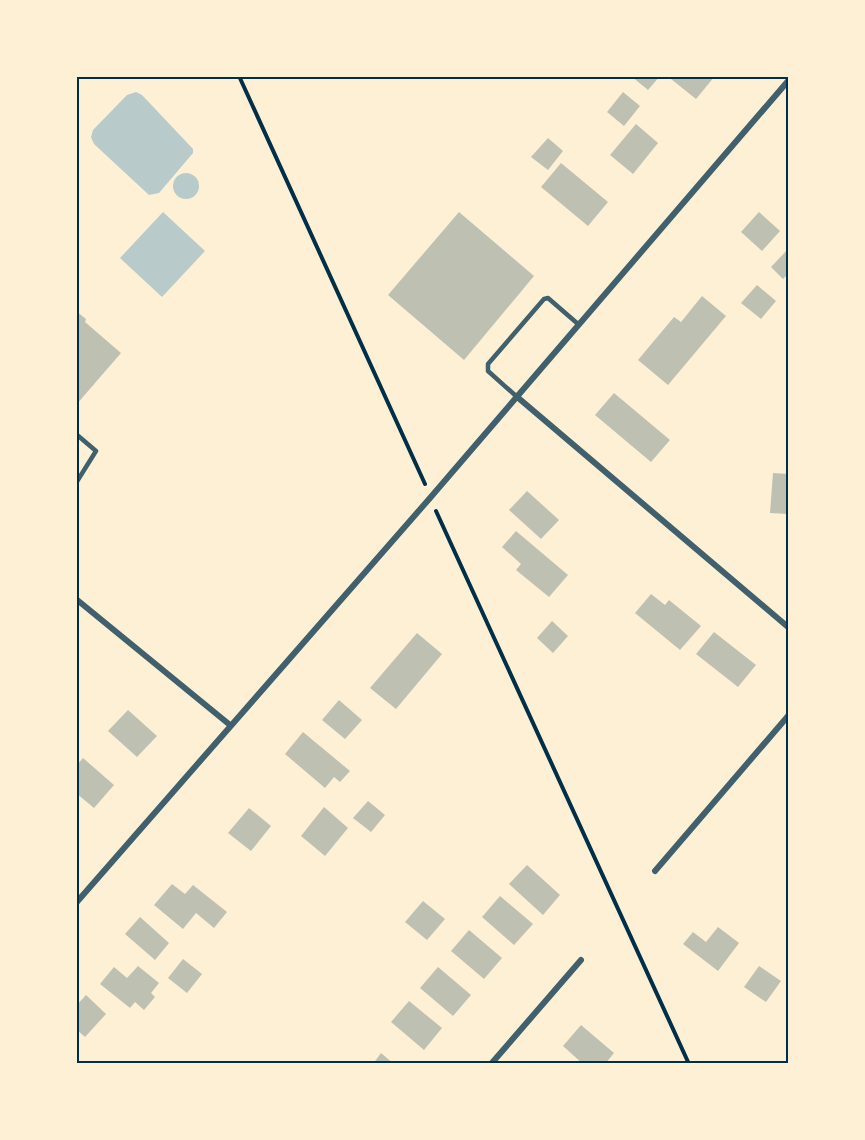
<svg xmlns="http://www.w3.org/2000/svg" width="865" height="1140" font-family="Lato,sans-serif">
  <rect width="100%" height="100%" fill="#fdf0d5"/>
  <path fill="#b9caca" d="M136 92 142 95 193 149V153L159 193 149 195 94 144 91 137 93 130 127 95Z
    M173 186a13 13 0 1 1 26 0a13 13 0 1 1-26 0Z
    M163 212 205 251 162 297 120 258Z"/>
  <path fill="#bec0b2" d="M631 76H660L648 90Z
    M673 76H715L696 99 671 79Z
    M623 92 640 106 624 126 607 112Z
    M636 124 658 143 633 174 610 155Z
    M548 138 563 151 548 170 531 157Z
    M561 163 608 202 588 226 541 187Z
    M459 212 534 276 464 360 388 295Z
    M759 212 780 231 762 251 741 232Z
    M788 249V274L783 279 771 267Z
    M757 285 776 301 761 319 741 303Z
    M702 296 726 316 668 385 638 360 674 317 681 322Z
    M76 311 86 319 85 322 121 353 76 405Z
    M614 393 670 440 651 462 595 415Z
    M773 473 788 474V514L770 513Z
    M527 491 559 520 541 539 509 510Z
    M516 531 568 575 549 597 516 570 521 564 502 547Z
    M651 594 665 605 669 600 701 626 680 650 635 613Z
    M552 621 568 636 553 653 537 638Z
    M714 632 756 665 738 687 696 654Z
    M417 633 442 654 396 709 370 688Z
    M339 700 362 720 345 739 322 720Z
    M128 710 157 736 137 757 108 731Z
    M303 732 350 771 340 782 334 777 325 788 285 754Z
    M83 758 114 785 94 808 76 793V766Z
    M368 801 385 815 371 832 353 818Z
    M324 807 348 828 325 856 301 836Z
    M249 808 271 826 251 851 228 833Z
    M527 865 560 895 543 915 509 884Z
    M172 884 185 894 193 885 227 912 214 928 196 913 183 929 154 905Z
    M500 896 533 924 514 945 482 917Z
    M423 901 445 919 427 940 405 922Z
    M140 917 169 943 155 960 125 934Z
    M718 927 739 943 718 971 683 944 693 932 706 942Z
    M469 930 502 958 484 979 451 951Z
    M183 959 202 974 187 993 168 978Z
    M138 966 159 983 151 993 155 997 144 1010 135 1002 130 1008 100 984 114 967 127 978Z
    M759 966 781 981 766 1002 744 987Z
    M438 967 471 995 453 1016 420 988Z
    M86 995 106 1014 85 1037 76 1029V1006Z
    M409 1001 442 1028 424 1050 391 1022Z
    M581 1025 614 1053 605 1064H583L563 1046Z
    M381 1053 394 1064H373Z"/>
  <g fill="none" stroke-linecap="round" stroke-linejoin="round">
    <path stroke="#003049" stroke-width="4" d="M239 76 425 484
      M436 511 689 1064"/>
    <path stroke="#3f606c" stroke-width="4.5" d="M516 396 488 371V364L544 299 548 298 578 324
      M76 434 96 451 76 483"/>
    <path stroke="#3f606c" stroke-width="6" d="M516 396 788 627
      M76 599 230 725
      M655 871 788 716
      M76 903 430 498 788 81
      M491 1064 581 960"/>
  </g>
  <rect width="865" height="1140" fill="none" stroke="#fdf0d5" stroke-width="156"/>
  <rect x="78" y="78" width="709" height="984" fill="none" stroke="#003049" stroke-width="2"/>
</svg>
